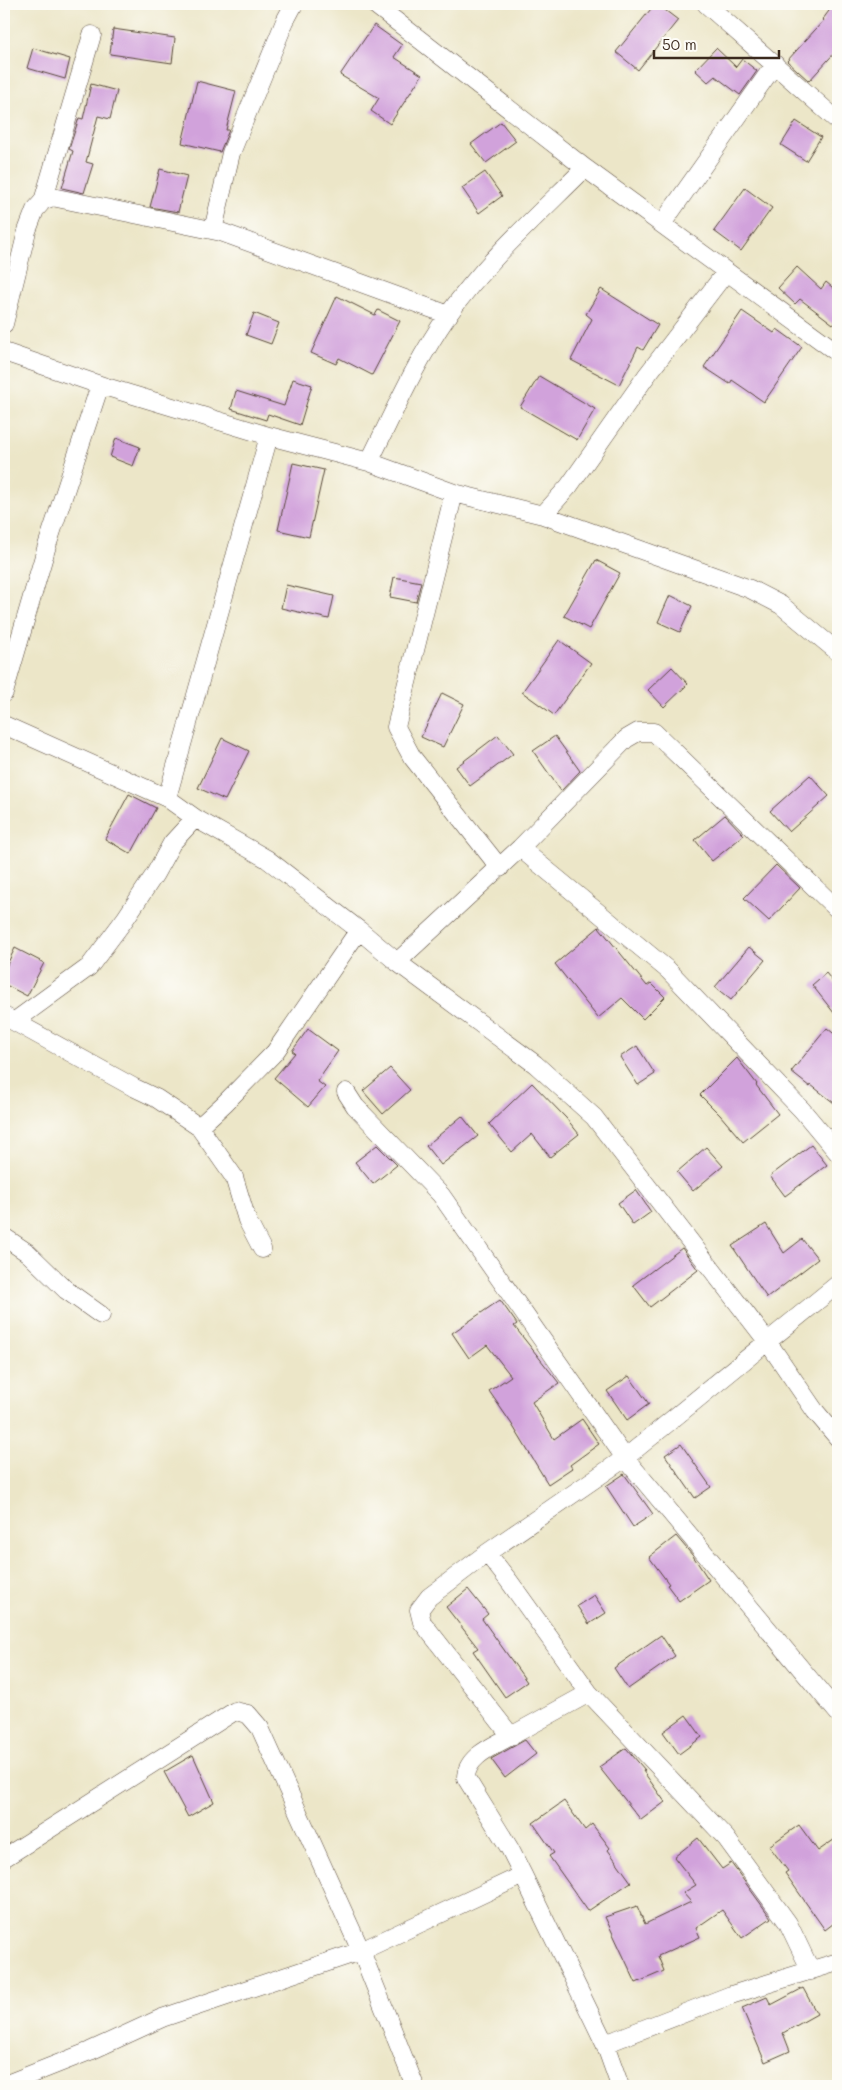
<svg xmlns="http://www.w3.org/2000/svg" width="842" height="2090" font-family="Mali,sans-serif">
  <rect width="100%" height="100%" fill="#fdfcf7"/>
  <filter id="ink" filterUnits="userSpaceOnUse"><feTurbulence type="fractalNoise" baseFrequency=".02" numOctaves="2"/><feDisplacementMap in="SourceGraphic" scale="10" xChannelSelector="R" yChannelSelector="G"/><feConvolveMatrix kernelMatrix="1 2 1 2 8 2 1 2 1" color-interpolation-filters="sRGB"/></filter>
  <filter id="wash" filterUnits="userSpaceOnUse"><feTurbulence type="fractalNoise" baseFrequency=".0096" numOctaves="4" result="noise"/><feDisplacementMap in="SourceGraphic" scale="20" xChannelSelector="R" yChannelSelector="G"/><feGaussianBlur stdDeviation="1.12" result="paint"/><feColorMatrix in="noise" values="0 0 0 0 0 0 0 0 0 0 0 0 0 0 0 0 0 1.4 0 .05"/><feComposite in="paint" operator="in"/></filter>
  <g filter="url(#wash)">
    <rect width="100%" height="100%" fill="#ece6c8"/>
    <g id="blocks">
      <path fill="#d1a2db" d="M655 4H657L678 20 638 70 616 52Z
        M834 4H838V49L809 81 787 61 824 20 823 19Z
        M374 25 402 45 394 57 422 75 390 124 371 111 379 98 340 75Z
        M113 29 175 38 172 63 110 54Z
        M33 48 70 59 65 79 27 68Z
        M716 48 736 67 742 59 757 71 740 95 715 76 708 82 695 70Z
        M197 81 236 91 226 130H229L220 152 182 143Z
        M91 84 117 91 110 119 98 116 86 162 93 164 84 193 62 188 73 151 69 149 79 118 83 119Z
        M796 121 821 137 806 161 781 145Z
        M501 122 516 141 486 163 471 144Z
        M160 169 187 176 178 212 150 207Z
        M485 172 502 196 479 213 462 188Z
        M745 188 772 208 741 251 714 231Z
        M797 267 821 289 826 282 838 292V318L833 324 800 299 795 304 778 288Z
        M601 289 658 325 643 350 638 347 619 385 571 360 592 319 586 314Z
        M337 296 375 315 378 310 400 321 372 375 339 358 336 364 311 353Z
        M742 311 774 333 777 329 802 347 764 402 732 380 730 384 704 367Z
        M254 313 279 323 271 344 246 335Z
        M539 376 595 409 577 440 520 407Z
        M293 379 312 385 300 425 268 414 266 420 231 409 236 391 284 406Z
        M116 438 140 447 133 466 110 457Z
        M293 463 324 470 309 537 278 530Z
        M596 560 620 573 589 629 564 616Z
        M394 577 421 582 416 602 390 597Z
        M286 585 334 596 329 619 281 608Z
        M670 595 692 606 680 632 658 622Z
        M559 640 591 663 554 715 522 692Z
        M672 667 688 684 664 707 648 690Z
        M442 693 464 704 443 747 421 737Z
        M498 735 513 754 470 786 456 767Z
        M555 736 580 771 561 791 533 751Z
        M222 738 249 751 225 800 198 788Z
        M810 775 829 796 789 832 770 811Z
        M129 794 156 808 131 854 105 839Z
        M725 815 744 835 712 861 695 840Z
        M776 865 800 888 769 921 744 898Z
        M599 927 647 986 651 983 665 997 643 1019 622 998 598 1018 555 964Z
        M749 947 765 960 731 1000 715 987Z
        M15 948 44 963 27 996 4 984V971Z
        M826 973 838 988V1018L812 985Z
        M827 1028 838 1037V1106L811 1085 810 1087 791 1072Z
        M308 1029 338 1051 317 1081 325 1087 308 1107 274 1078 295 1053 292 1051Z
        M637 1046 655 1074 638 1085 620 1057Z
        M737 1058 757 1084 756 1085 778 1114 743 1142 720 1115 700 1095Z
        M390 1068 410 1090 383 1114 363 1091Z
        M532 1083 566 1118 579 1134 550 1157 532 1134 512 1152 489 1124Z
        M462 1116 478 1136 441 1165 426 1146Z
        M377 1145 397 1165 373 1184 355 1162Z
        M811 1145 827 1165 785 1196 770 1176Z
        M706 1147 723 1166 693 1191 677 1172Z
        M636 1190 651 1212 633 1225 618 1203Z
        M766 1224 784 1253 802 1239 818 1259 767 1298 732 1246Z
        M682 1248 698 1270 650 1307 633 1285Z
        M500 1300 517 1324 514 1326 559 1383 532 1402 554 1439 582 1419 599 1444 570 1465 572 1468 548 1484 511 1423 489 1391 511 1376 487 1345 469 1358 452 1333Z
        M629 1376 649 1404 627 1420 607 1391Z
        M681 1444 711 1487 695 1498 665 1455Z
        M624 1474 653 1514 633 1527 606 1486Z
        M676 1536 693 1556 709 1580 679 1601 667 1585 669 1584 649 1557Z
        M468 1589 488 1614 482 1619 527 1682 505 1697 473 1651 478 1648 446 1607Z
        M594 1595 606 1613 589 1624 577 1606Z
        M661 1635 675 1656 628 1689 614 1668Z
        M686 1715 702 1737 679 1754 663 1732Z
        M525 1740 536 1754 505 1778 491 1759Z
        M626 1748 645 1770 643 1771 665 1802 641 1820 599 1767Z
        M193 1755 214 1802 188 1817 164 1772Z
        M564 1801 585 1830 592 1824 610 1848 608 1850 631 1882 588 1911 549 1856 554 1853 533 1823Z
        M799 1825 818 1851 838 1837V1920L825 1930 785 1873 788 1871 769 1846Z
        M698 1838 722 1869 731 1863 771 1918 742 1938 722 1910 696 1928 700 1937 658 1956 664 1971 636 1983 605 1917 637 1906 645 1924 691 1902 683 1893 696 1885 674 1857Z
        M803 1988 817 2014 783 2033 790 2051 765 2062 742 2008 767 1997 771 2005Z"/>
    </g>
  </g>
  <g filter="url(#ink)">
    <use href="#blocks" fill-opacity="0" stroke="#564638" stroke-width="1"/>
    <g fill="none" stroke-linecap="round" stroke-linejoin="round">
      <defs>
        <path id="minor" d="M374 4 585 168 838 353
          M706 4 838 121
          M43 201 92 35
          M662 224 775 64
          M213 230 231 153 285 21 294 4
          M4 324 27 231 35 210 43 201 52 197 221 232 449 315
          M4 352 100 385 269 436 369 462 454 493 543 515 750 589 781 605 838 652
          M369 462C394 412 416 361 448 315 487 260 538 215 585 168
          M454 493 396 727 412 757 500 868
          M543 515 569 486 647 375 726 272
          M4 693 46 549 100 385
          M4 725 167 798 195 818 267 859 359 930 397 962 535 1064 594 1117 767 1341 815 1411 838 1438
          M167 798 269 436
          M520 848 668 970 802 1110 838 1153
          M397 962 520 848 626 739 638 732H654L838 910
          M4 1016 133 1087 156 1098 199 1127 224 1104 275 1052 359 930
          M15 1021 89 967 125 919 155 874 172 843 195 818
          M346 1092 355 1106 441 1195 625 1458 838 1713
          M199 1127 234 1177 247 1220 262 1249
          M4 1237 28 1253 66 1290 101 1315
          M487 1553 509 1581 589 1693 726 1838 788 1923 811 1971
          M511 1736 589 1693
          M4 1858 235 1711 248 1714 260 1728 361 1951 415 2086
          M605 2044 731 1995 838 1962
          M4 2085 90 2051 162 2018 361 1951 523 1875
          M620 2086 605 2044 523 1875 510 1849 466 1778C466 1756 494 1746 511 1736L422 1622 419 1610 429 1597 487 1553 625 1458 838 1284"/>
      </defs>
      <use href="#minor" stroke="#564638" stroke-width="19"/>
      <use href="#minor" stroke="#fff" stroke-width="18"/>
    </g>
  </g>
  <rect width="842" height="2090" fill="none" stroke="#fdfcf7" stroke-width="20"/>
  <path d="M654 50v8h125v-8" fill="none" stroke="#3b2a1e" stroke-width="2.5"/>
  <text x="662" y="50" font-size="15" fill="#3b2a1e" stroke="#fdfcf7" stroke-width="4" paint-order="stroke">50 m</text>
</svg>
